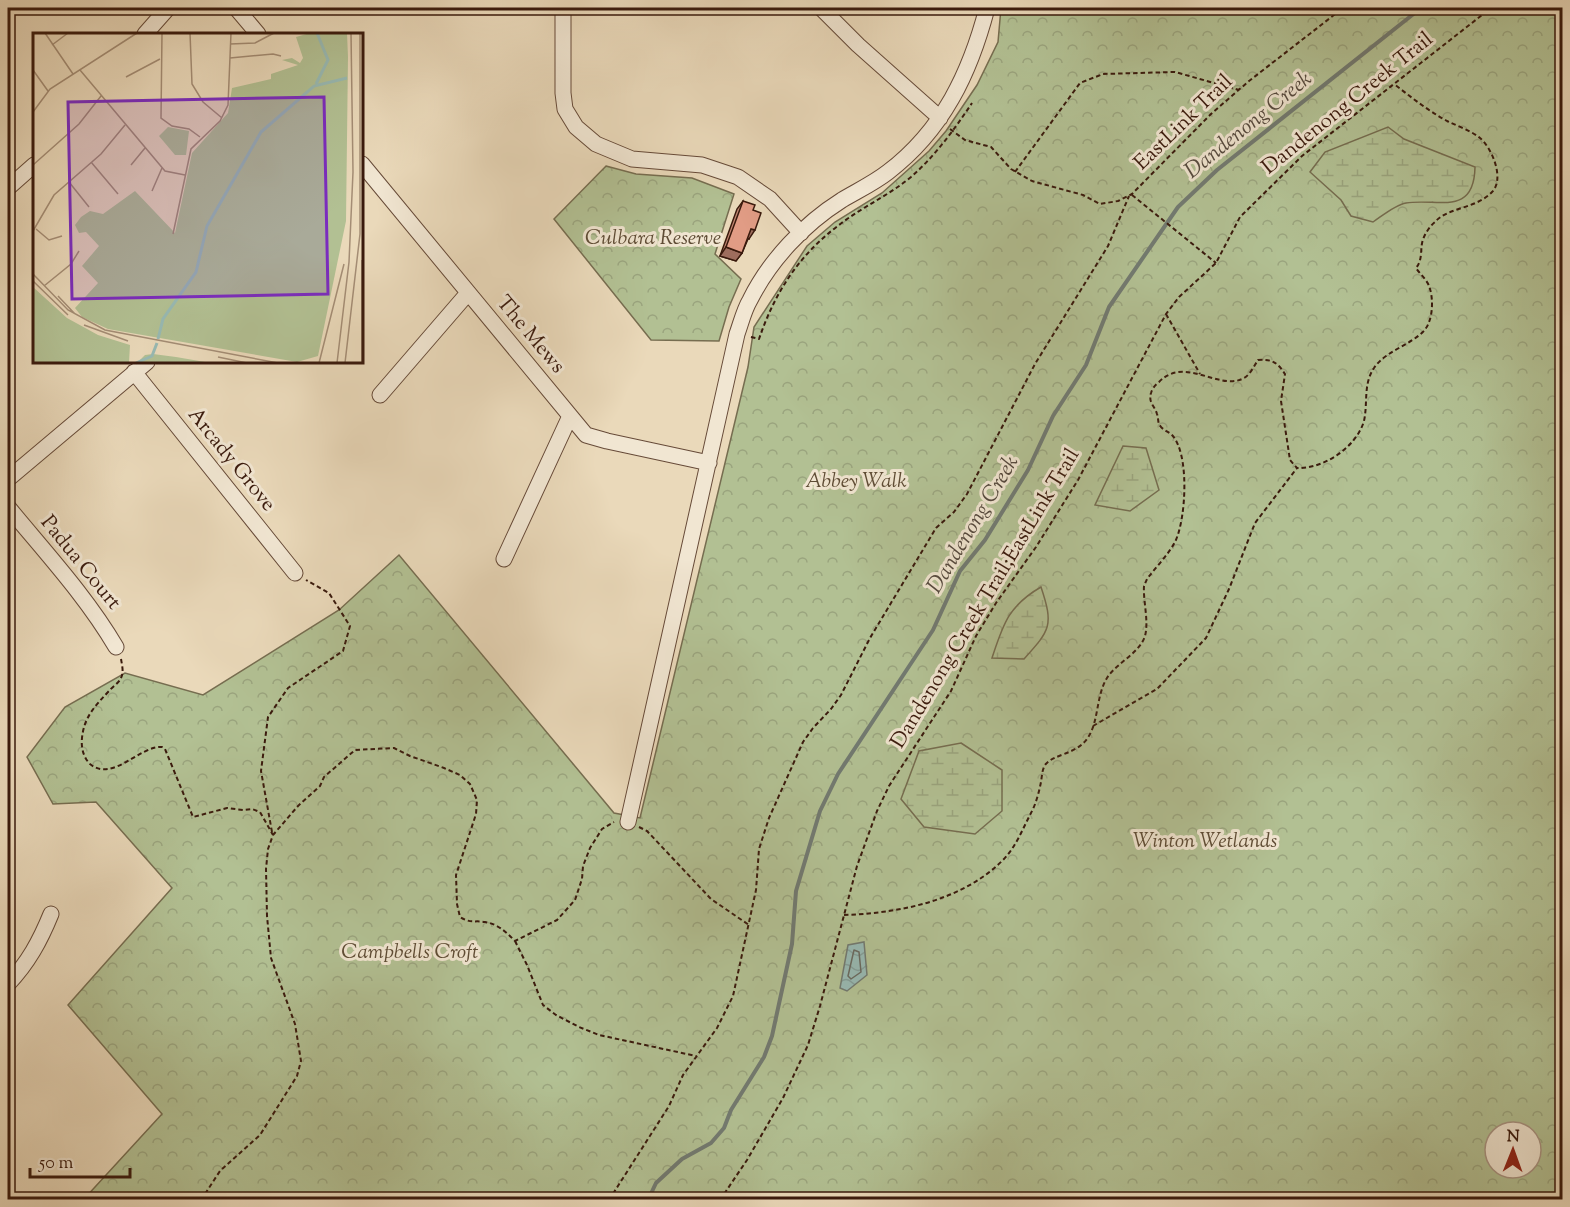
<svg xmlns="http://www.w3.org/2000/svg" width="1570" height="1207" font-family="'Sorts Mill Goudy',serif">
  <defs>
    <pattern id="forest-crowns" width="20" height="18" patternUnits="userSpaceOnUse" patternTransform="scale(1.5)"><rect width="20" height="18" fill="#b2c093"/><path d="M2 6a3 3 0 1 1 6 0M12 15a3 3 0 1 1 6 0" fill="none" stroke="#9aa47e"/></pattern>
    <pattern id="wetland-marsh" width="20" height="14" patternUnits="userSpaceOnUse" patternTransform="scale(1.5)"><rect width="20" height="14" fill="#b2c093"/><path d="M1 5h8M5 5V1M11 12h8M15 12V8" fill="none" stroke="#9aa47e"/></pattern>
    <pattern id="water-waves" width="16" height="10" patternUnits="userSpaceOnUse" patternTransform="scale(1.5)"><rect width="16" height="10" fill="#98bab4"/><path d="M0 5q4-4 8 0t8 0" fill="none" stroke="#849f9a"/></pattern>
  </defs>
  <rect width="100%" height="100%" fill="#ead9ba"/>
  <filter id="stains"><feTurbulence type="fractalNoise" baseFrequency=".00333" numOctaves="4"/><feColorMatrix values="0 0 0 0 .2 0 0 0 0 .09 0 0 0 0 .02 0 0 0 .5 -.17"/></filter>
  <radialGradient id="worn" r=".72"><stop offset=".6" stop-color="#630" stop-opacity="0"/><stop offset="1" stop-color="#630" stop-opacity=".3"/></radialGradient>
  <path fill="url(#forest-crowns)" stroke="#766d50" stroke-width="1.5" fill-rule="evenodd" d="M1001 8H1562V1199H84L162 1114 68 1005 172 888 96 802 53 804 27 757 65 707 125 673 203 695 339 610 399 555 614 813 640 818 748 367 754 327 807 246 835 222 882 193 929 151 946 131 977 85 998 42ZM1495 1132H1531V1168H1495Z
    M606 166 636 174 692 178 734 194 715 254 741 279 729 307 719 341 651 340 554 219Z"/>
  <path fill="url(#wetland-marsh)" stroke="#766d50" stroke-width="1.5" d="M1388 127 1404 139 1475 167C1474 217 1438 198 1406 203 1395 205 1382 216 1373 222L1351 216 1341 200 1310 172 1325 152Z
    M1123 446 1146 448 1159 490 1130 511 1095 505Z
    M1041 587C1054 626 1050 630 1024 659L992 658C1003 625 1008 606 1041 587Z
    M961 743 1002 770V811L975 834 924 827 901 799 919 751Z"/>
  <path fill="url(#water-waves)" stroke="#727a71" stroke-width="1.5" d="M864 942 867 975 847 991 840 988 848 945Z"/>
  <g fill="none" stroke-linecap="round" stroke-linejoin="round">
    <path stroke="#696a60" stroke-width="1.5" d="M854 950 859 952 861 972 851 979 848 976Z"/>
    <path stroke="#727a71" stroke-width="4" d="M648 1200 656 1183 682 1159 711 1143 724 1128 731 1110 764 1057 772 1036 792 944 796 891 820 811 838 774 933 630 960 571 985 540 1028 470 1053 416 1086 365 1109 307 1178 207 1217 170 1421 8"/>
    <defs>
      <path id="street" d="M236 8 258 34
        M563 8V93L565 109 576 127 596 144 632 159 702 165 738 177 770 199 801 233
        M821 8 858 45 940 118
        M145 34 168 8
        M362 164 586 435 607 441 709 463
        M8 188 34 165
        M134 372 295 573
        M380 395 468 293
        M8 479 147 362
        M8 507C45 552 86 596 116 647
        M504 559 570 416
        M628 822 737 334C741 323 744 310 750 300 770 260 804 224 842 200 857 191 874 183 888 172 943 130 970 73 987 8
        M8 984C28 963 40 941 51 914"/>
    </defs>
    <use href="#street" stroke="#664a38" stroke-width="17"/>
    <path stroke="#3a1a0d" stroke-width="2" stroke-dasharray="4.5 3" stroke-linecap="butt" d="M950 129 965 140 991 147 1011 169 1032 181 1083 195 1100 204 1118 201 1132 194 1211 114 1249 81 1343 8
      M1015 172 1080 83 1103 74 1175 72 1239 90
      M1132 195 1216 263
      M1166 314 1200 374
      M751 337 759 339C775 292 799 255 839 225 862 207 888 196 911 177 935 156 954 130 972 103
      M121 659C122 665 124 672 121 678 119 683 112 687 109 691 95 706 84 717 82 738 81 747 83 757 90 764 113 783 140 745 162 747L165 749 193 817 227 808 243 810 252 809 260 812 273 835
      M1093 726 1157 689 1206 638 1229 589 1255 523 1297 468
      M639 827 647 831 711 899 749 925
      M272 832 261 771 268 717 288 688 343 651 350 626 329 593 306 580
      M844 915C900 913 962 901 1003 860 1016 847 1023 828 1031 813 1036 804 1039 792 1041 782 1042 776 1042 770 1045 765 1053 754 1075 755 1087 739 1100 721 1095 694 1109 675 1119 662 1140 652 1145 636 1149 621 1143 601 1144 586L1147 579C1156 567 1168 555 1175 542 1186 520 1190 454 1172 435 1169 432 1165 431 1161 427 1157 422 1159 420 1157 414 1155 406 1148 403 1151 393 1152 389 1155 385 1159 382 1185 355 1220 392 1244 378 1250 375 1254 366 1258 360 1272 359 1277 362 1285 374L1281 401 1290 460 1297 468C1323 469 1356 448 1364 421 1368 403 1363 384 1374 368 1387 348 1423 342 1429 322 1433 312 1433 296 1429 286 1427 280 1420 274 1416 268 1424 258 1419 247 1424 237 1426 232 1431 225 1435 222 1448 207 1476 209 1492 192 1505 179 1492 148 1480 138 1470 130 1457 126 1447 121 1427 110 1411 97 1394 84
      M515 941 527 965 543 1005 556 1015 579 1027 599 1035 696 1056
      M201 1200 220 1171 260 1135 297 1076 301 1061 295 1024 271 958 267 916 266 869 268 849 273 835 298 806 320 786 324 777 355 750 394 748 410 756 444 768 460 775 470 784 477 800 476 814 456 875 457 904 460 917C472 924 473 920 485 922 498 924 506 932 515 941L557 920 575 900 582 879 583 866 590 848 602 829 614 822
      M609 1200 669 1106 683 1075 717 1028 733 996 756 890 759 849 769 818 803 742 813 728 831 709 841 695 870 638 936 528 954 512 967 494 1035 364 1108 246 1129 196
      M720 1200 747 1160 783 1098 808 1045 820 1006 857 866 877 811 889 786 951 691 976 636 996 603 1036 547 1078 480 1166 314 1179 297 1216 263 1240 217 1302 156 1491 8"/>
    <use href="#street" stroke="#f1e6d2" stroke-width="15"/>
  </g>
  <path fill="#c28672" stroke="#3a1a0d" stroke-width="1.5" d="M743 201 749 239H748L742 253 736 261 720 256 737 209Z"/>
  <path fill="#9e6d5d" stroke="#3a1a0d" stroke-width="1.5" d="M751 229 755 230 749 239 745 238Z
    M726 247 742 253 736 261 720 256Z"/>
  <path fill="#e19c85" stroke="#3a1a0d" stroke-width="1.5" d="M743 201 755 205 753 210 761 213 755 230 751 229 742 253 726 247Z"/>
  <g text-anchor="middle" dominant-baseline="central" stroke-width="6" stroke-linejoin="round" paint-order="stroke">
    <g font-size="21" fill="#3a1a0d" stroke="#f1e6d2">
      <text transform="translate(1348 104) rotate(-39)">Dandenong Creek Trail</text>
      <text transform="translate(1184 123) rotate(-44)">EastLink Trail</text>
      <text transform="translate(530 335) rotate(50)">The Mews</text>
      <text transform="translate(231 460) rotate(51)">Arcady Grove</text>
      <text transform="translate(80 563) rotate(51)">Padua Court</text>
      <text transform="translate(986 599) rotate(-59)">Dandenong Creek Trail;EastLink Trail</text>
    </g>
    <g font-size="21" font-style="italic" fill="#5e4c35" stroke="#f1e6d2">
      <text x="653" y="239">Culbara Reserve</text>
      <text x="856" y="482">Abbey Walk</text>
      <text x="1205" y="842">Winton Wetlands</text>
      <text x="410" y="953">Campbells Croft</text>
    </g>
    <g font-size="22" font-style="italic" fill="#564a3f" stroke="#f1e6d2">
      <text transform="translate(1249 126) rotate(-39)">Dandenong Creek</text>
      <text transform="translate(974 525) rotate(-59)">Dandenong Creek</text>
    </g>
  </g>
  <g transform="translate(33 33)">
    <rect width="330" height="330" fill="#ead9ba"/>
    <path d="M277 0H314L315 24 313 188 285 323 264 329 75 296 49 284 42 275 65 250 49 233 66 213 53 199 46 200 42 192 48 184 57 178 70 181 102 158 142 200 159 120 195 80 199 55 238 46V41L265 32 249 27 259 25 267 30 270 25 263 4ZM135 94 156 98 153 122H142L126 103ZM0 254 34 285 65 302 97 312 96 330H0ZM120 321 143 324 178 330H104L112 322Z" fill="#b2c093"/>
    <path d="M294 0H312L309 32 294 37 295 23 300 22ZM262 85 276 92V95L256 100 249 93ZM185 195a8 8 0 1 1 16 0a8 8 0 1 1-16 0Z" fill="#b2c093"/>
    <path fill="none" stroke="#98bab4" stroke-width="3" d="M283 51 295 27 284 0M125 306 130 286 163 239 174 193 228 99 281 53 314 45M103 330 119 323 124 310"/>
    <path fill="none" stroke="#a48d75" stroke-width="1.5" d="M12 0 40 41M129 0 128 85 139 93 156 96 167 104M157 0 159 51 170 69 189 85M197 11 222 10 241 0M19 12 35 0M197 25 240 21 248 23M0 37 15 58M47 37 132 138 152 142M93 44 127 26M0 79 17 56 104 0M58 129 85 161M0 132 46 91 68 63M98 132 112 115M36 149 56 174M119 158 129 135M3 196 16 207 29 203M0 198 21 162 68 121 92 92M140 201 158 116 187 88 195 72 198 0M329 227V330M0 241 35 277 72 297 245 330M0 248 35 282M11 253 38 231 46 218M25 263 42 281M51 292 95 308M185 324 214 330M286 330 311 231M304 330 316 229 320 139 318 0M312 330 327 201V0"/>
    <path fill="#7b2cbf" fill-opacity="0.15" stroke="#7b2cbf" stroke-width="3" d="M291 64 295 261 39 266 35 69Z"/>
    <rect width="330" height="330" fill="none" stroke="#3a1a0d" stroke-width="3"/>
  </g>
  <rect width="1570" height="1207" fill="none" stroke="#ead9ba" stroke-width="30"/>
  <rect x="9" y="9" width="1552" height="1189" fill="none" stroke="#3a1a0d" stroke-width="3"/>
  <rect x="15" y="15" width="1540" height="1177" fill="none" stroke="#3a1a0d" stroke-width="1.5"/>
  <g transform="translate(1513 1150) rotate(1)"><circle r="28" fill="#f1e6d2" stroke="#a89483" stroke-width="1.5"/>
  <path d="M0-4.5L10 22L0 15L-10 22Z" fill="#8f2418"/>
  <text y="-9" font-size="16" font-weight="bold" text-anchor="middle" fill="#3a1a0d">N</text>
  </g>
  <path d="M30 1168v9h100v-9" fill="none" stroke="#3a1a0d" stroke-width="3"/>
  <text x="39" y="1168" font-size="18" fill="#3a1a0d" stroke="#f1e6d2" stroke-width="4.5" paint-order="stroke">50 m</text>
  <rect width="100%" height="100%" filter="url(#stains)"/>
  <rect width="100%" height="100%" fill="url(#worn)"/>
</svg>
